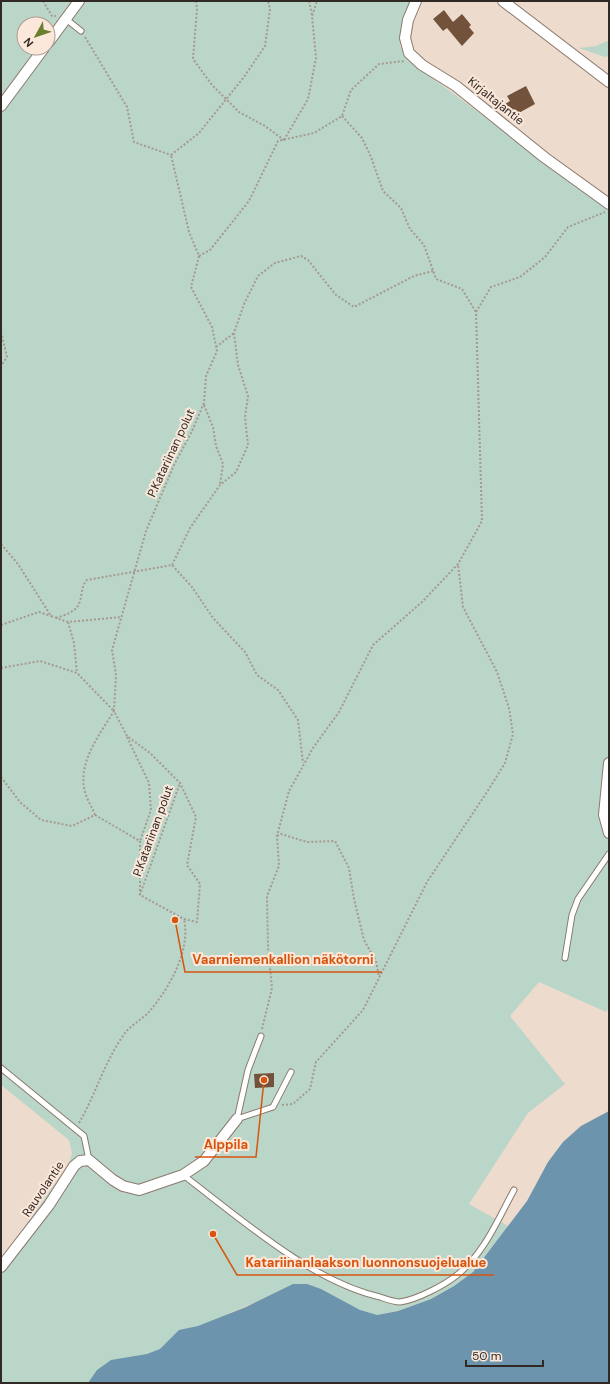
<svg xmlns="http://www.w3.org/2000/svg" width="610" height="1384" font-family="'DM Sans',sans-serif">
  <rect width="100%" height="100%" fill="#eddbcd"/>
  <path fill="#bad6c8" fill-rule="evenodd" d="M1 1H412L403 24 400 46 408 61 454 94 609 211V1007L606 1012 539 982 510 1016 565 1084 528 1113 469 1204 508 1226 473 1272 454 1286 431 1299 398 1311 377 1315 273 1295 227 1314 137 1383H1V1260L68 1165 72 1154 69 1140 1 1085ZM24 24H48V48H24Z
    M609 40V56L605 57 579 48 596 46Z"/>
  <path fill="#6c94ac" d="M609 1111V1383H88L97 1370 111 1360 147 1354 160 1349 179 1330 198 1326 246 1307 293 1284H307L321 1289 360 1310 377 1315 398 1311 431 1299 454 1286 473 1272 527 1201 548 1162 563 1142 581 1126Z"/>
  <path fill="#72523a" d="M444 10 453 22 462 14 471 25 469 27 474 33 462 46 447 28 443 31 433 19Z
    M526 86 535 104 517 114 514 109 509 112 505 104 510 101 507 96Z
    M274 1073V1087L255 1088 254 1074Z"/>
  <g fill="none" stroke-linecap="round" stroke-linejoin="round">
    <defs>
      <path id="service" d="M66 19 81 31
        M565 958 572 915 578 899 609 854
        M261 1036 248 1070 237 1119 273 1107 291 1072
        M1 1068 84 1136 89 1160
        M183 1175C240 1218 310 1281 380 1297 386 1299 394 1302 400 1302 416 1300 445 1285 457 1275 484 1254 498 1219 514 1190"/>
      <path id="minor" d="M416 1 408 20 405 38 409 53 422 65 456 86 544 157 609 204
        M503 1 609 82
        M48 43 79 1
        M1 106 44 48
        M609 763 604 815 609 833
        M1 1267 49 1205 74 1166 80 1161 89 1160 113 1180 123 1186 139 1190 183 1175 204 1161 237 1119"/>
    </defs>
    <use href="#service" stroke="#8a796d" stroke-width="7"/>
    <use href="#minor" stroke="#8a796d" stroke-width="12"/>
    <path stroke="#a6998e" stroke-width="2" stroke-dasharray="2 2" stroke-linecap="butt" d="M43 1 52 16H56
      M196 1 197 9 193 59 212 85 239 112 265 126 284 140
      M309 1 312 15
      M85 37 127 107 134 142 171 155
      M342 116 362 138 371 157 383 191 401 208 410 229 424 245 436 279 462 289 476 312
      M284 140 308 99 316 58 312 16 317 1
      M171 155 199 133 244 77 265 46 270 9 268 1
      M199 256 210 250 249 201 278 141 314 133 342 116 351 90 379 64 405 61
      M1 332 7 357 1 366
      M216 347 234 333
      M204 405 213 427 216 446 223 464 220 485
      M1 544 18 564 51 616 68 622 122 617
      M172 565 190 528 220 485 236 472 248 445 245 417 248 396 238 365 234 333 244 304 258 276 275 263 301 256 308 260 336 295 354 307 414 276 433 271
      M56 618C62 616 69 614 74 610 84 603 79 588 87 580L172 565 192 587 213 618 245 652 257 675 278 690 298 720 303 763
      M68 622 74 643 77 673
      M1 625 39 612 51 616
      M1 668 40 661 77 673 113 710
      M127 737 149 783 151 810 140 841
      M1 777 20 802 41 820 72 826 95 815
      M95 815 140 841V895L184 919 197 922 200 884 187 865 196 817 180 783 150 753 127 736 114 711 116 675 112 650 146 531 174 465 192 431 204 403 206 376 217 351 212 327 191 287 199 256 189 232 171 155
      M95 815C92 807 87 800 85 792 77 763 100 734 114 711
      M277 836 281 834 307 842 335 841 349 868 354 899 364 940 376 961 379 976
      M141 892 180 783
      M262 1029 272 988 268 947 267 896 279 866 277 836 289 791 313 748 339 712 373 645 422 602 458 564 482 521 476 312 491 287 520 277 545 257 568 227 605 212
      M282 1105 293 1104 310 1089 316 1062 363 1010 427 882 489 789 505 763 513 734 509 708 497 672 463 607 458 564
      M79 1123C96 1094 105 1060 125 1033 131 1025 141 1020 148 1013 169 989 191 951 184 919"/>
    <use href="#service" stroke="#fff" stroke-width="5"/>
    <use href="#minor" stroke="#fff" stroke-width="10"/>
  </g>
  <g text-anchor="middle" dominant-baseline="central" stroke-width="4" stroke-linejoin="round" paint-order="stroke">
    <g font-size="12" fill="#302924" stroke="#fbe8da">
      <text transform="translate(496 101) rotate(39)">Kirjaltajantie</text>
      <text transform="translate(171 453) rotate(-65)">P.Katariinan polut</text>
      <text transform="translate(153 831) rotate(-70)">P.Katariinan polut</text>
      <text transform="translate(43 1189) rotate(-56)">Rauvolantie</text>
    </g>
  </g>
  <path fill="none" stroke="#d6540e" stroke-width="1.5" d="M175 920L185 972H382M264 1080L256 1157H195M213 1234L237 1275H494"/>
  <g fill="#d6540e" stroke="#fbe8da" stroke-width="1.5">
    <circle cx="175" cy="920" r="4"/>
    <circle cx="264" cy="1080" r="4"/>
    <circle cx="213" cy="1234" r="4"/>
  </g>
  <g font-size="13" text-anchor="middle" font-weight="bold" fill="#d6540e" stroke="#fbe8da" stroke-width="4" stroke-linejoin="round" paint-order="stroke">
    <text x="283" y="964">Vaarniemenkallion näkötorni</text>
    <text x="226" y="1149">Alppila</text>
    <text x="366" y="1267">Katariinanlaakson luonnonsuojelualue</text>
  </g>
  <rect width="610" height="1384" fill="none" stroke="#302924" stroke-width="4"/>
  <g transform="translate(36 36) rotate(230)"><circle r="19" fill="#fbe8da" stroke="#aa9c91"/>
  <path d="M0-3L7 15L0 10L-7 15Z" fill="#697f30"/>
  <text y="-6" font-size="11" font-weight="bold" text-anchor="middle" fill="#302924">N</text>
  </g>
  <path d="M466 1360v6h77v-6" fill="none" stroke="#302924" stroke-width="2"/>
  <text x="472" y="1360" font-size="12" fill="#302924" stroke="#fbe8da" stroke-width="3" paint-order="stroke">50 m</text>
</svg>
